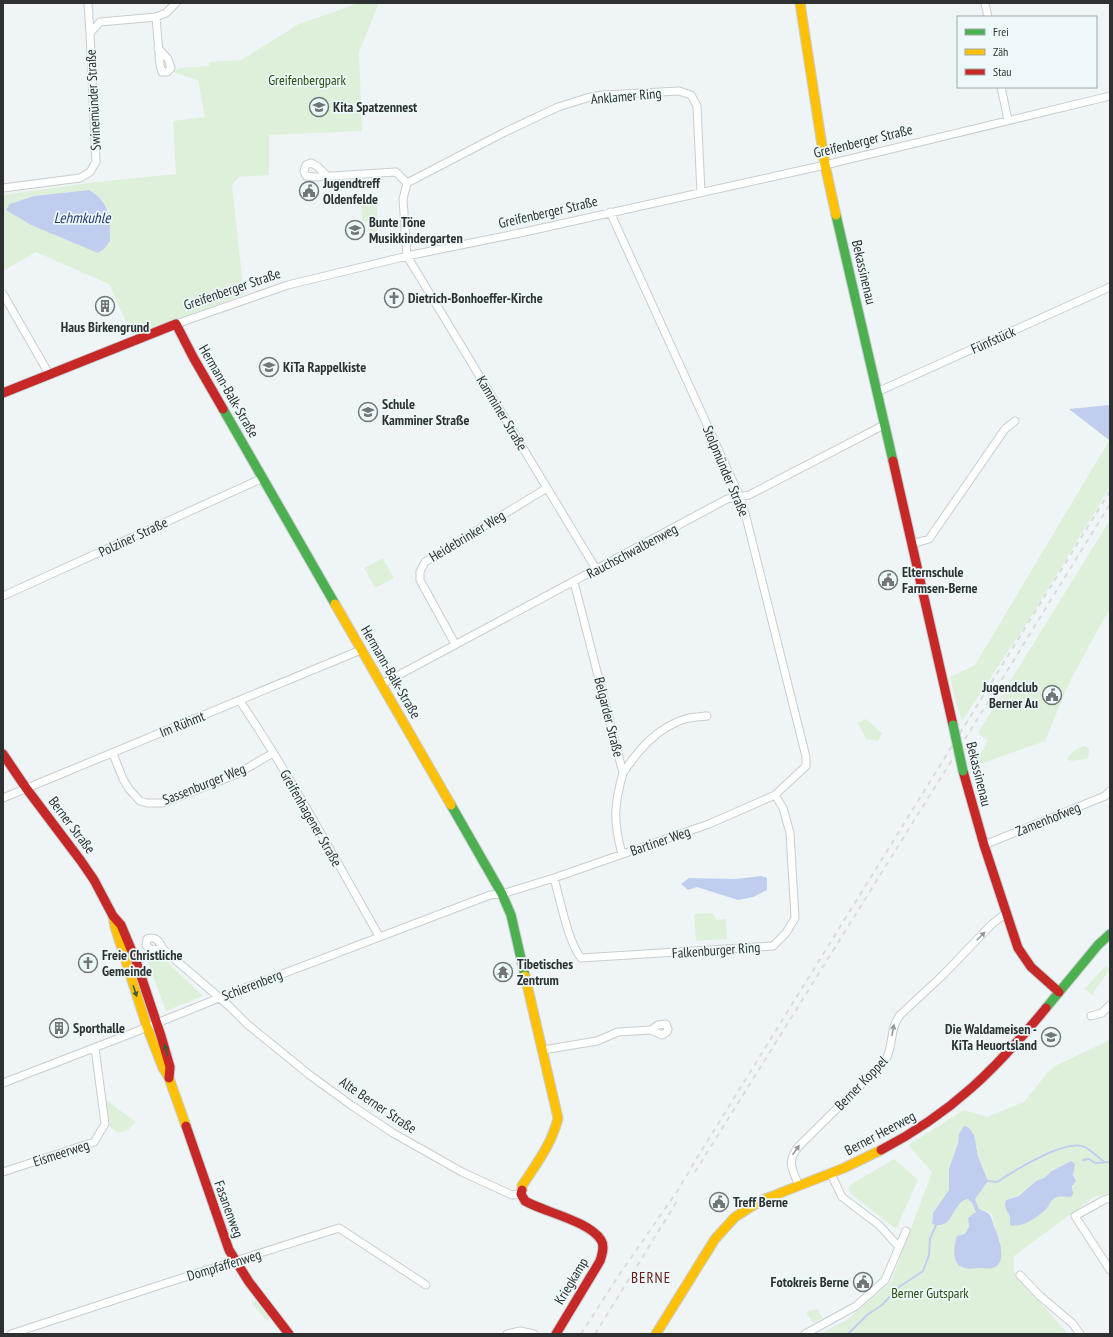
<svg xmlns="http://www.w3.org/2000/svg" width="1113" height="1337" font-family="'PT Sans Narrow',sans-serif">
  <rect width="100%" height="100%" fill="#eff5f6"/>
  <path fill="#def0d9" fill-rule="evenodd" d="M359 3H379L359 52 362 131 269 135V175L239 177 232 185 244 295 132 335 109 284 36 252 3 271V195L96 182 176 174 173 121 205 117 198 80 172 72 180 68 209 66V62L241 60 299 24ZM89 190C120 208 108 226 98 252L31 225 7 210 34 196Z
    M377 203V237L369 238 368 221H362L361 204Z
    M1110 439V487L1029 620 962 721 957 706 950 677 975 665Z
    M1110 520V608L1070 681 1045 741 972 767 988 741 978 733Z
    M383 558 394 578 375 588 364 568Z
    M866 719 882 733 878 741 866 739 858 723Z
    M1084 746 1089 748V753L1087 759 1071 761 1067 759C1071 752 1076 749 1084 746Z
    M711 913 715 916 716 920 726 919 727 939 696 941 694 914Z
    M144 952 160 955 203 996 166 1011Z
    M1106 966 1110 969V972H1108L1093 993 1094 995V996L1084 989Z
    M1110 1040V1193L1094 1197 1014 1256V1271L1021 1282 1034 1295 1068 1334H819L847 1320 891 1282 932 1172 908 1145 964 1110 987 1117 1024 1102 1048 1072 1057 1065ZM959 1134 977 1146 978 1156 988 1181C983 1187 980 1193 975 1199L979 1209 987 1211 992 1215 995 1229 1000 1241 993 1268H971L962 1267 956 1260 976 1212 972 1203 968 1199C959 1201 955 1210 952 1217L932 1224V1218L939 1204 949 1190ZM1071 1161C1073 1168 1075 1190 1071 1197 1067 1197 1062 1196 1058 1197 1053 1198 1051 1203 1047 1207 1039 1217 1023 1228 1010 1224V1217L1006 1200 1019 1196 1036 1181 1044 1178 1052 1171Z
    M106 1100 136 1122 128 1130 118 1133 108 1125Z
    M894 1159 918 1180 896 1229 851 1194 848 1189 850 1185Z
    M254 1301H256L270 1318 267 1321 252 1303Z
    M817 1309 823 1318 813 1323 806 1313 809 1311Z"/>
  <path fill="#c1cdee" d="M89 190C111 203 110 218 110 241L104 249 98 253 31 225 6 210 10 204 34 196Z
    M1110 405 1109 440 1069 409Z
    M761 876 767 878V890L753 897 738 900 697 887 688 890 681 884 689 878 736 879Z
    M964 1126 968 1127 974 1135 978 1156 988 1181C983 1187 980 1193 975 1199L979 1209C995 1214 990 1219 996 1231 1000 1241 1007 1263 993 1268 989 1269 984 1268 980 1268 975 1268 967 1270 962 1267 951 1262 954 1245 957 1236L965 1234 969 1227 968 1218 976 1212 972 1203 968 1199C951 1202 955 1231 932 1224L933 1213 949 1190V1169L958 1143 959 1134Z
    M1071 1161 1075 1164 1073 1175 1076 1181 1072 1186 1073 1194 1071 1197C1067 1197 1061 1196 1058 1197 1052 1198 1050 1204 1047 1208 1037 1218 1023 1228 1010 1225 1010 1222 1010 1220 1010 1217 1008 1211 1003 1208 1006 1200L1019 1196 1036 1181 1044 1178 1052 1171Z"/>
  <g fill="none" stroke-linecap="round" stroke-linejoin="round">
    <path stroke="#c1cdee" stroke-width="2" d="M1083 1160 1089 1159 1095 1163 1110 1162
      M988 1181 997 1182C1014 1171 1062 1141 1082 1146 1088 1147 1099 1158 1104 1162
      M848 1334 867 1315 882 1305 899 1287 923 1271 929 1255 930 1239 936 1225"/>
    <defs>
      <path id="street" d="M88 3 90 33
        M985 3 988 17
        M156 17 160 65 162 72H167L171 68 168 59 158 48
        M1001 87 1008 120
        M326 175 317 166 311 163 306 165 304 171 306 176 315 177 396 172 407 183
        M3 188 80 178 90 172 96 162 90 33 100 22 156 17 166 13 176 3
        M3 294 49 374
        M176 324 288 285 407 256 520 233 825 165 1110 96
        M877 392 1110 287
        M912 544 929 539 1005 429 1015 421
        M596 569 407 256 403 199 407 183 505 132 558 107 590 97 603 95 679 91 691 95 697 106 701 193
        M574 582 623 773C614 805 613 821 622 854
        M3 596 263 478
        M455 644 420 580V572L425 562 547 488
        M382 684 727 499 749 495 884 425
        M240 701C291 777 334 857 379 936
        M113 754 123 779 129 789 140 801 147 803H163L237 774 273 753
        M623 773C639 749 657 728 685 719 691 717 700 717 707 716
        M3 798 361 650
        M984 845 1105 796 1110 791
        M554 878C560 899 568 942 581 958L773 946 786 933 795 918 790 833 783 808 775 795
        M164 950 150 949 146 945 147 939C157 935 160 943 164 950L229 1006 247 1024 311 1076 351 1105 393 1133 462 1172 512 1195 521 1194
        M1091 1016 1102 1013 1110 1005
        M543 1050 597 1041 618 1032 651 1030 658 1025 666 1024 668 1029 667 1032 662 1035 651 1030
        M3 1083 130 1034 219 998 490 895 502 894 554 878 709 824 775 795 806 766V757L745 513 740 497 610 212
        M3 1172 94 1142 105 1124 95 1048
        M831 1174 842 1197 879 1225 899 1247
        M799 1186C792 1168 786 1162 799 1146L885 1061C894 1047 889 1029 900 1015L943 975 991 925 1006 913
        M1110 1198 1104 1200 1075 1216 1110 1270
        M1020 1275 1040 1296 1073 1324 1080 1334
        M11 1334 157 1286 339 1228 426 1285
        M507 1334 520 1331 534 1334
        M805 1334 856 1306 885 1280 906 1231"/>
      <path id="fast" d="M836 215 893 461
        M223 409 335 604
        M451 805 502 894 511 915 525 976
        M1046 1008 1098 945 1110 934"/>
      <path id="slow" d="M800 3 825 165 836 215
        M335 604 451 805
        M113 916 115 927 147 1027 163 1068 169 1078 186 1126
        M522 1190V1186C536 1164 552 1144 558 1118L525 976
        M656 1334 715 1239 735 1217 760 1201 844 1168 881 1150"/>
      <path id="jam" d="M3 393 176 324 193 357 223 409
        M893 461 953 725
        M3 754 26 788 81 861 94 880 113 916 121 925 136 961 161 1036 170 1067 169 1078
        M963 771 984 845 1018 948 1031 967 1059 992
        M186 1126 229 1250 249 1282 289 1334
        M881 1150C952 1113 996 1069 1046 1008
        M522 1190 521 1194 525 1201C544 1212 589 1221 601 1240 605 1246 602 1255 600 1261L556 1334"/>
    </defs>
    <use href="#street" stroke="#c8cdce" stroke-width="9"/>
    <use href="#fast" stroke="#c8cdce" stroke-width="11"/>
    <use href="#slow" stroke="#c8cdce" stroke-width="11"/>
    <use href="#jam" stroke="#c8cdce" stroke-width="11"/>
    <use href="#street" stroke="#fdfefe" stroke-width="7"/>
    <use href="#fast" stroke="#4caf50" stroke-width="9"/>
    <use href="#slow" stroke="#ffc107" stroke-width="9"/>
    <use href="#jam" stroke="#c62828" stroke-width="9"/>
    <path stroke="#dadcdc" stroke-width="2" stroke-dasharray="5 5" stroke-linecap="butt" d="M695 1172 983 710 1110 504
      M581 1334 617 1278 678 1190 695 1161 1110 491
      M595 1334 679 1198"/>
    <defs>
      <path id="fast-bridge" d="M953 725 963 771"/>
    </defs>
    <use href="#fast-bridge" stroke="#c8cdce" stroke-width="11" stroke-linecap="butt"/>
    <use href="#fast-bridge" stroke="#4caf50" stroke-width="9"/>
  </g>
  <defs><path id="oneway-solid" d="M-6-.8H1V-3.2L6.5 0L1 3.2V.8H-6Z"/></defs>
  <g fill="#959898">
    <use href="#oneway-solid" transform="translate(981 936) rotate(-45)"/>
    <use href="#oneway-solid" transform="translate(893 1030) rotate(-79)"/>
    <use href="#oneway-solid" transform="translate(796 1150) rotate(-54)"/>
  </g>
  <g fill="#385d3c">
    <use href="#oneway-solid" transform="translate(135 991) rotate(72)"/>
    <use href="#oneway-solid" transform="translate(166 1050) rotate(-106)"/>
  </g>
  <defs>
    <symbol id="school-ring" viewBox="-11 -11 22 22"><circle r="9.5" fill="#ecf8f9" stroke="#717677" stroke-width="1.5"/><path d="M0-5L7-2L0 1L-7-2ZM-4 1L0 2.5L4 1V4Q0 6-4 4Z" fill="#717677"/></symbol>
    <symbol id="civic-ring" viewBox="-11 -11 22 22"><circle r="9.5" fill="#ecf8f9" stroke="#717677" stroke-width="1.5"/><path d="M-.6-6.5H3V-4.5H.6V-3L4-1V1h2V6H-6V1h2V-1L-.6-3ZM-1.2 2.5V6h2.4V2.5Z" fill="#717677"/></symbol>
    <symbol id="church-ring" viewBox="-11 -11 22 22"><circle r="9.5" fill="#ecf8f9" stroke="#717677" stroke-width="1.5"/><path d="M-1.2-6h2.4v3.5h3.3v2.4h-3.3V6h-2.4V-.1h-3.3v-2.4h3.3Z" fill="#717677"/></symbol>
    <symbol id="building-ring" viewBox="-11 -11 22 22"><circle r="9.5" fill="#ecf8f9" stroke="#717677" stroke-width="1.5"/><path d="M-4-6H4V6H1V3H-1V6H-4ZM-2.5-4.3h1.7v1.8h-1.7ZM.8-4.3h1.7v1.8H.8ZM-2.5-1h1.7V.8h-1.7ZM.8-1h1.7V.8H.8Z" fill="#717677"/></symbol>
    <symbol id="temple-ring" viewBox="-11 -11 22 22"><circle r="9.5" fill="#ecf8f9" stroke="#717677" stroke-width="1.5"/><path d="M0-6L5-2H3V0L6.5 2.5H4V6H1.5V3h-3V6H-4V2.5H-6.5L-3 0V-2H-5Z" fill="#717677"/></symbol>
  </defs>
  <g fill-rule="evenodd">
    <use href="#school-ring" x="308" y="96" width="22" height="22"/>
    <use href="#civic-ring" x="298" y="180" width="22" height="22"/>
    <use href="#school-ring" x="344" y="219" width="22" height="22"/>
    <use href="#church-ring" x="383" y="287" width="22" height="22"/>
    <use href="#building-ring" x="94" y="295" width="22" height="22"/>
    <use href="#school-ring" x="258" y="356" width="22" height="22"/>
    <use href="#school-ring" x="357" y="401" width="22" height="22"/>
    <use href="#civic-ring" x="877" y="569" width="22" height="22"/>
    <use href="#civic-ring" x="1041" y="684" width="22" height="22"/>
    <use href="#church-ring" x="77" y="952" width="22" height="22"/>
    <use href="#temple-ring" x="492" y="961" width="22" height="22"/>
    <use href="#building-ring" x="48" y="1017" width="22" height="22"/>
    <use href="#school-ring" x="1040" y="1026" width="22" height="22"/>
    <use href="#civic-ring" x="708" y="1191" width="22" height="22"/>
    <use href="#civic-ring" x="852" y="1271" width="22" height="22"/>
  </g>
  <g text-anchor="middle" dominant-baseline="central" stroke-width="3.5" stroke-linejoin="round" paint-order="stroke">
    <g font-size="14" fill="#2b4d0c" stroke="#ecf8f9">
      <text x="307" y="80">Greifenbergpark</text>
      <text x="930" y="1293">Berner Gutspark</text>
    </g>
    <g font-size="14" fill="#2d3132" stroke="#ecf8f9">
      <text transform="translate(626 96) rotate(-5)">Anklamer Ring</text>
      <text transform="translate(93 100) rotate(-93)">Swinemünder Straße</text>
      <text transform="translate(863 141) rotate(-14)">Greifenberger Straße</text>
      <text transform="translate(548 212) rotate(-13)">Greifenberger Straße</text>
      <text transform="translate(864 272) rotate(77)">Bekassinenau</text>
      <text transform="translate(232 289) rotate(-19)">Greifenberger Straße</text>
      <text transform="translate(993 340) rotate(-24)">Fünfstück</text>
      <text transform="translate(229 391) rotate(60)">Hermann-Balk-Straße</text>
      <text transform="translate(502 413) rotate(59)">Kamminer Straße</text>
      <text transform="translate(726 471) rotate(67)">Stolpmünder Straße</text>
      <text transform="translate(467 536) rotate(-31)">Heidebrinker Weg</text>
      <text transform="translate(133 537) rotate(-25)">Polziner Straße</text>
      <text transform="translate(632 551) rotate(-28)">Rauchschwalbenweg</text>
      <text transform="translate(391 672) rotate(60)">Hermann-Balk-Straße</text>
      <text transform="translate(609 717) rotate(76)">Belgarder Straße</text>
      <text transform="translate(182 724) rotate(-22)">Im Rühmt</text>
      <text transform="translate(979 774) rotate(76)">Bekassinenau</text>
      <text transform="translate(204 784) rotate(-22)">Sassenburger Weg</text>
      <text transform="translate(311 818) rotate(60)">Greifenhagener Straße</text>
      <text transform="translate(1048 819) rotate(-22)">Zamenhofweg</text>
      <text transform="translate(72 825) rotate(53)">Berner Straße</text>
      <text transform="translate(660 841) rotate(-19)">Bartiner Weg</text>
      <text transform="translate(716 950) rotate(-4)">Falkenburger Ring</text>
      <text transform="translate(252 985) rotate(-21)">Schierenberg</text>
      <text transform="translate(861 1083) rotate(-46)">Berner Koppel</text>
      <text transform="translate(378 1105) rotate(34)">Alte Berner Straße</text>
      <text transform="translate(880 1133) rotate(-28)">Berner Heerweg</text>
      <text transform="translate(61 1153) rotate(-18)">Eismeerweg</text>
      <text transform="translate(229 1209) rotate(70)">Fasanenweg</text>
      <text transform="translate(224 1265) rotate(-17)">Dompfaffenweg</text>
      <text transform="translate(571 1281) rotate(-59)">Kriegkamp</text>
    </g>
    <g font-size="14" font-weight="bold" fill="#2d3132" stroke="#ecf8f9" text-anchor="start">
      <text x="333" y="107">Kita Spatzennest</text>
      <text x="323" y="183">Jugendtreff<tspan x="323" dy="16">Oldenfelde</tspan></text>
      <text x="369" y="222">Bunte Töne<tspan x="369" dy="16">Musikkindergarten</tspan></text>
      <text x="408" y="298">Dietrich-Bonhoeffer-Kirche</text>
      <text x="105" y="327" text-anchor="middle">Haus Birkengrund</text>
      <text x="283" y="367">KiTa Rappelkiste</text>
      <text x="382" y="404">Schule<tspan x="382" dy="16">Kamminer Straße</tspan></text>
      <text x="902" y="572">Elternschule<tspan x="902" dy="16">Farmsen-Berne</tspan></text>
      <text x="1038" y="687" text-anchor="end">Jugendclub<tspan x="1038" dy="16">Berner Au</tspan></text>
      <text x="102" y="955">Freie Christliche<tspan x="102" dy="16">Gemeinde</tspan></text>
      <text x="517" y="964">Tibetisches<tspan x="517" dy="16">Zentrum</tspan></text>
      <text x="73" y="1028">Sporthalle</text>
      <text x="1037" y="1029" text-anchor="end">Die Waldameisen -<tspan x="1037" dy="16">KiTa Heuortsland</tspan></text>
      <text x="733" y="1202">Treff Berne</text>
      <text x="849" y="1282" text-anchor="end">Fotokreis Berne</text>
    </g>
    <g font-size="15" font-style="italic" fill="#2e3a74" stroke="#ecf8f9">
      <text x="82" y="217">Lehmkuhle</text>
    </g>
    <g font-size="15" letter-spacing="1" fill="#642017" stroke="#ecf8f9">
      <text x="651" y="1277">BERNE</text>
    </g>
  </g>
  <rect width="1113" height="1337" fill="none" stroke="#2d3132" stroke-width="8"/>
  <rect x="957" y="16" width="140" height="72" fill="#ecf8f9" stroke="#a0a8a9"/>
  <rect x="965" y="29" width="20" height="6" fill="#4caf50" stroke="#a0a8a9"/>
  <text x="993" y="36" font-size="12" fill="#2d3132">Frei</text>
  <rect x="965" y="49" width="20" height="6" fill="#ffc107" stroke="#a0a8a9"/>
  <text x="993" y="56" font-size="12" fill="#2d3132">Zäh</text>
  <rect x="965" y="69" width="20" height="6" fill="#c62828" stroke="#a0a8a9"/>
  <text x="993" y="76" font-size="12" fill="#2d3132">Stau</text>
</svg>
